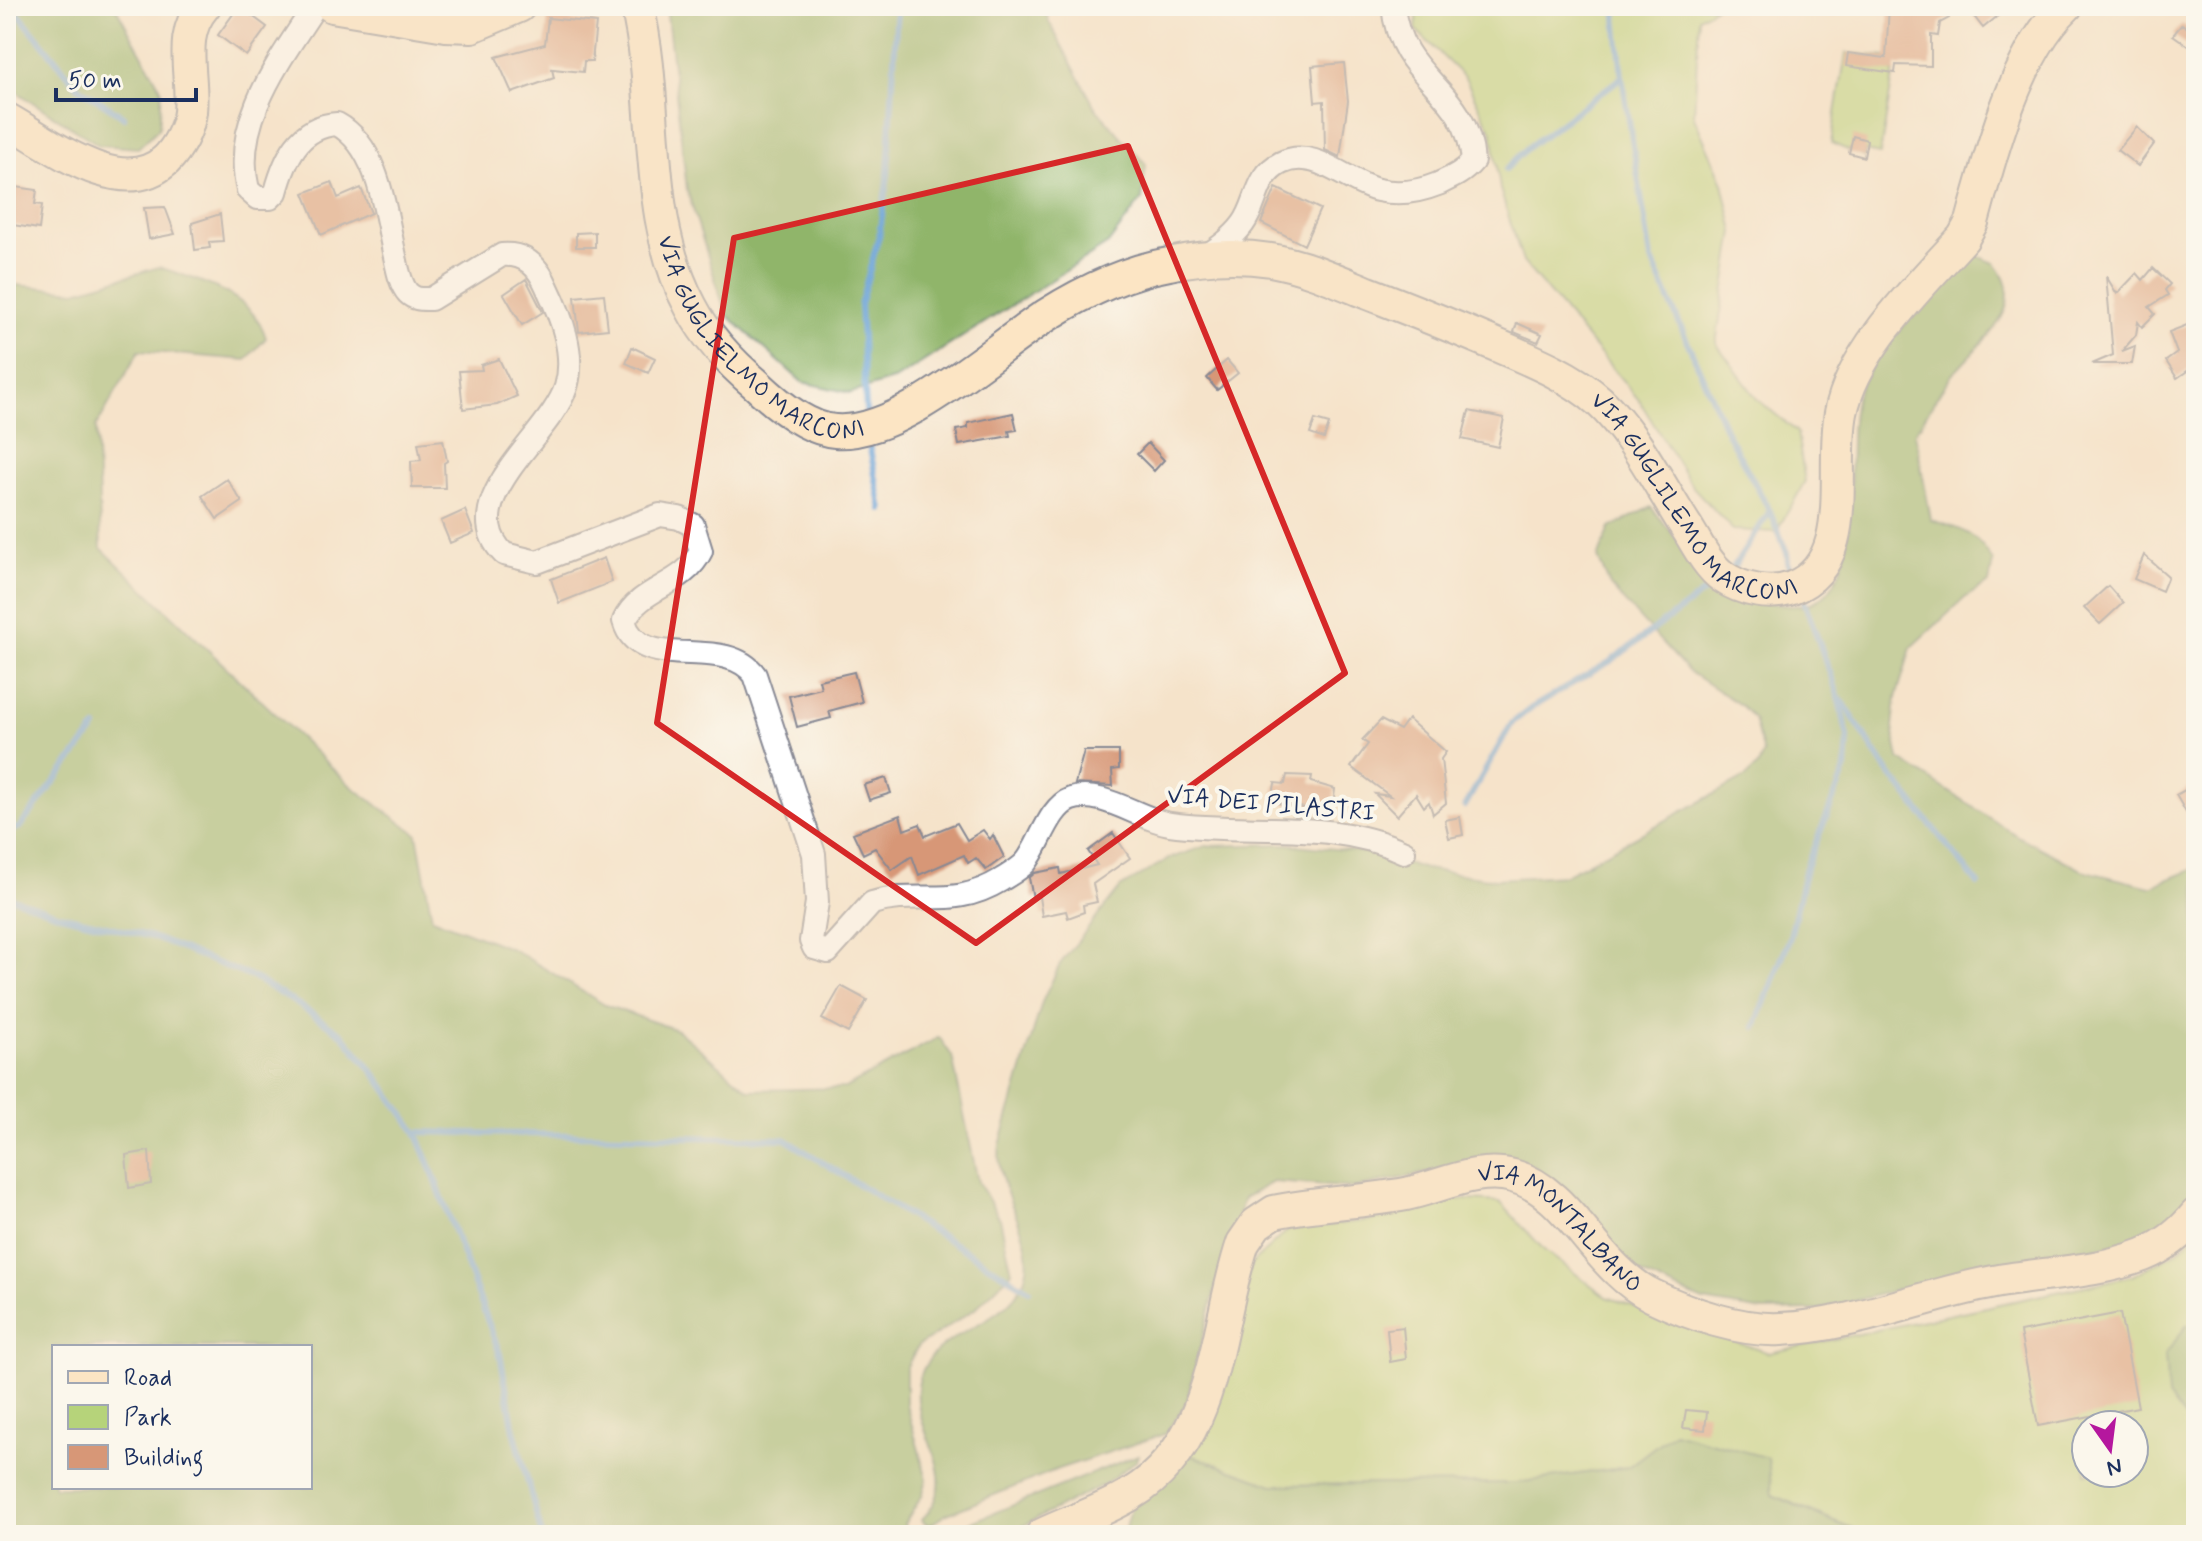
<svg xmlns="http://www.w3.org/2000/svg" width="2202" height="1541" font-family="Mynerve,sans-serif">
  <rect width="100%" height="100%" fill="#fbf7ec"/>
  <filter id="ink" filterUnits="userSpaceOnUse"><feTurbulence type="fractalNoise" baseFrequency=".0125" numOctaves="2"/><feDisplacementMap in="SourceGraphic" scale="16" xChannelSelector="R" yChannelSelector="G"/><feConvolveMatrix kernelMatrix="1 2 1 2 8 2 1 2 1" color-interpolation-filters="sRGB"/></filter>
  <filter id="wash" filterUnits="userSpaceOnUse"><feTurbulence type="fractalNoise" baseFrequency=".006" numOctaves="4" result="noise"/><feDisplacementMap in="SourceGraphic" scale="32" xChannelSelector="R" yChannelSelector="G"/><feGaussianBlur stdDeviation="1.8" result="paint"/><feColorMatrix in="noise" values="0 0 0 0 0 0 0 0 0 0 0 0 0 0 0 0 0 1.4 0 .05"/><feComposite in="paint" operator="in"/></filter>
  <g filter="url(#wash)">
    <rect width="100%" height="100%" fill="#f5e3ca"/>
    <path fill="#b6d37a" stroke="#68816c" stroke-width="2" fill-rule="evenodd" d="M1418 6H1717L1699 17 1694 117 1723 183 1734 232 1716 343 1757 399 1797 432 1805 482 1776 532 1733 530 1692 486 1639 400 1523 262 1500 189 1492 132 1465 78 1416 30Z
      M1846 53 1896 58 1880 154 1865 151 1864 157 1831 143Z
      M1454 1199 1500 1202 1545 1251 1607 1297 1769 1353 2132 1276 2177 1252 2196 1233V1323L2186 1326 2168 1396 2196 1432V1532L2190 1535H1869L1772 1495 1674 1432 1628 1467 1516 1483 1273 1485 1187 1454 1252 1263 1288 1230 1372 1220ZM2086 1425H2134V1473H2086Z"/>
    <path fill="#90b56a" stroke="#567264" stroke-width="2" fill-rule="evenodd" d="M6 6H115L162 90 159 128 138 148 99 145 6 85Z
      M666 6H1045L1048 20 1096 109 1146 164 1142 199 1108 244 896 379 851 393 802 382 726 314 687 190Z
      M1969 253 1995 263C2033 309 1979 341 1952 375 1938 393 1927 414 1915 433L1931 520C1961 529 1978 533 1993 562L1989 583 1966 597 1911 648 1896 698 1893 728 1899 759 2019 837 2082 870 2150 887 2196 868V1191L2181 1209 2137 1240 1949 1277 1818 1310 1763 1311 1703 1301 1619 1264 1579 1206 1533 1166 1502 1157 1355 1188 1273 1182 1244 1198 1219 1274 1186 1404 1165 1434 1058 1469 945 1515 930 1525 924 1523 922 1519C966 1476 912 1434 918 1387 926 1325 1017 1330 1027 1269 1033 1228 993 1190 1000 1145L1042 1002 1060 964 1120 888 1168 859 1206 846 1286 844 1374 853 1425 869 1495 879 1565 875 1746 777 1758 766 1763 754 1754 719 1743 707 1688 671 1610 586 1598 558 1610 528 1651 507C1668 528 1712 583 1734 596 1746 603 1768 602 1782 605 1881 621 1836 443 1858 391 1877 346 1936 290 1969 253Z
      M159 267C199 281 253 293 266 338L246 360 139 351 96 427 101 548 351 786 417 834 432 918 514 950 605 1005 677 1030 749 1090 845 1088 939 1037 952 1056 978 1182 1000 1219 1012 1272 975 1309 918 1346 906 1368V1404L927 1479 922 1496 904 1524 907 1535H6V284L76 291ZM54 1347H310V1487H54Z
      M2196 1323V1432L2168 1396 2165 1355 2186 1326Z
      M1674 1432 1768 1458 1772 1495 1865 1535H1124L1134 1497 1187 1454 1273 1485 1516 1483 1628 1467Z
      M1138 1455 1136 1461 1103 1485 1005 1535H939Z"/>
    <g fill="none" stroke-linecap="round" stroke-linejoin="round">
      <path stroke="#67a1d7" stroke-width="6" d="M12 6 78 87 124 117
        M1615 6 1622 77 1651 258 1727 433 1770 511 1787 553 1789 571
        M1506 169 1527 148 1622 77
        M866 411 860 305 879 236 888 174 897 6
        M869 444 882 510
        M1731 571 1770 511
        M1841 699 1886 769 1978 884
        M1465 806 1512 723 1531 708 1611 661 1710 588
        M6 833 20 827 96 728
        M6 896 60 915 152 937 254 978 296 1003 342 1034 378 1078 416 1132 429 1163 500 1354 514 1430 542 1535
        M1755 1027 1790 937 1806 867 1846 768 1848 737 1837 692 1804 601
        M416 1132 785 1139 1029 1290"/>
    </g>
    <g id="blocks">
      <path fill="#d79777" d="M239 6 267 27 246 56 218 35Z
        M1889 6H1953L1949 18 1940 23 1938 36 1931 35V66L1896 65 1895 73 1846 66 1848 53 1886 58Z
        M1966 6H2010L1983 28Z
        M548 18 596 23 592 61H584L583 72 552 69 554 78 512 93 496 57 545 44Z
        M2182 24 2196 34 2190 47 2173 35Z
        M1344 63 1348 101 1340 157 1325 150 1324 101 1315 102 1312 66Z
        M2137 127 2154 144 2138 166 2117 150Z
        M1853 136 1867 140 1864 157 1849 153Z
        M332 182 338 198 361 188 371 213 321 235 304 193Z
        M9 186 37 190 35 204 42 205 39 229 6 224Z
        M1276 188 1320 209 1304 245 1261 223Z
        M165 207 175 234 149 239 144 208Z
        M220 214 223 241 209 242 210 248 195 250 192 223Z
        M595 232V247H576V233Z
        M2153 268 2170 284 2165 290 2168 295 2149 307 2155 314 2142 327 2138 322 2136 335 2122 351 2135 346 2132 364H2092L2113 355 2106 276 2117 294 2137 273 2143 280Z
        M526 279 543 312 522 325 504 294Z
        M604 294 608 329 579 332 575 297Z
        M1517 323 1542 334 1538 342 1514 332Z
        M2192 323 2196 332V365L2177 378 2166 361 2177 353 2169 332Z
        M632 347 655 358 648 373 626 363Z
        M499 359 517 396 497 405 463 409 459 371 482 370 481 365Z
        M1227 360 1238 373 1217 390 1207 378Z
        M1469 411 1504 418 1498 447 1462 439Z
        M1013 413 1017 430 1009 431 1010 436 959 445 956 430 968 428V423Z
        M1315 420 1329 424 1324 439 1310 434Z
        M443 440 447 461 444 463 445 488H412L411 461 421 460 418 443Z
        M1148 443 1164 460 1154 471 1137 454Z
        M227 479 242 502 217 519 202 496Z
        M465 510 474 533 450 543 441 521Z
        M2144 555 2168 576 2162 591 2134 579Z
        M604 558 612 582 559 603 551 579Z
        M2108 586 2123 603 2100 624 2084 608Z
        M854 672 862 702 829 711 831 718 797 727 789 696 821 688 819 680Z
        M1408 719 1446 752 1441 759 1446 803 1433 814 1429 802 1424 807 1416 794 1397 816 1375 794 1390 796 1351 767 1368 744 1362 740 1381 720 1400 730Z
        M1084 751H1119V769L1112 770 1113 786 1075 784Z
        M1287 775 1312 776 1311 782 1335 789 1332 813 1272 802 1275 783 1285 784Z
        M886 778 891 793 869 800 864 785Z
        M2196 784V830L2176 795Z
        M900 815 904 830 920 824 925 836 957 823 967 840 983 830 990 839 993 835 1004 857 986 870 976 858 968 863 964 855 919 875 912 856 892 870 875 848 863 854 853 833Z
        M1460 817 1463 835 1449 838 1445 820Z
        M1113 833 1130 858 1093 884 1097 902 1083 905 1084 912 1068 918 1066 911 1042 916 1039 897 1033 898 1029 878 1035 873 1060 868 1061 874 1097 865 1088 851Z
        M841 986 867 1000 848 1033 822 1019Z
        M149 1151 151 1184 129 1188 126 1155Z
        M2120 1313 2138 1407 2038 1426 2020 1332Z
        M1403 1327 1406 1359 1390 1362 1387 1329Z
        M1686 1410 1707 1412 1705 1430 1683 1428Z"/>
    </g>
  </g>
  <g filter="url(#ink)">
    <use href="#blocks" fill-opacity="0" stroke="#888994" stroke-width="2"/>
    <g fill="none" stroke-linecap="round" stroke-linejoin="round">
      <defs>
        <path id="street" d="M315 6C281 59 231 122 248 190L257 198H270L276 192C285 159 299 126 337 124 378 146 385 210 394 252 397 264 399 283 408 293 415 300 422 299 431 299L502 255C525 253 538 266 547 287 561 316 576 354 566 387 550 437 452 501 504 554L537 562 660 515 679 518 693 525 701 551C684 587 640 586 624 621 640 677 723 632 755 675L814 854 817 902 811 941 814 948 828 952 872 903C920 889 952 910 1001 880 1009 875 1020 869 1026 862 1040 845 1049 807 1071 799 1103 789 1140 820 1170 824 1247 835 1332 818 1404 852
          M1201 259C1217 249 1232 239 1243 224 1258 204 1255 176 1281 163 1315 146 1347 183 1378 190 1399 195 1418 192 1438 184 1453 177 1463 173 1473 161 1467 86 1400 82 1393 6"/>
        <g id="secondary">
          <path d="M332 6 446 25 472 26 519 6"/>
          <path id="s1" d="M637 6C661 104 641 215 691 307 706 336 732 364 757 385 777 404 807 429 835 431 901 436 992 350 1047 315 1085 291 1125 272 1169 264 1202 257 1238 255 1271 260 1305 266 1336 280 1368 293 1412 310 1457 328 1501 347 1534 361 1572 377 1599 401 1635 434 1660 487 1687 528 1697 544 1707 565 1723 577 1742 590 1770 596 1792 588 1857 564 1830 468 1841 413 1853 349 1920 286 1963 238L1972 222C1990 156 2016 53 2066 6"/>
          <path d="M6 119C48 142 121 202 166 160 178 148 188 129 190 112 194 74 177 37 204 6"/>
          <path id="s2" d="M1042 1535C1071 1521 1104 1511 1131 1494 1219 1441 1214 1328 1243 1243L1256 1224 1274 1212C1318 1203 1363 1202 1406 1194 1440 1187 1478 1166 1513 1176 1572 1192 1594 1268 1653 1296 1690 1314 1740 1331 1781 1329 1853 1326 1923 1295 1994 1282 2043 1273 2096 1273 2143 1255 2163 1247 2182 1232 2196 1215"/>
        </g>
      </defs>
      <use href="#street" stroke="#888994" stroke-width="26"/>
      <use href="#secondary" stroke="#888994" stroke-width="36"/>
      <use href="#street" stroke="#fff" stroke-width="22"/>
      <use href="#secondary" stroke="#fce5c4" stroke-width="32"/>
    </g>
  </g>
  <path d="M0 0H2202V1541H0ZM1128 146 1345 673 976 943 657 723 734 238Z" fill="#f5e3ca" fill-opacity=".55" fill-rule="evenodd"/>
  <path fill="none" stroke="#d62828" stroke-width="6" stroke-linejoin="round" d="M1128 146 1345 673 976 943 657 723 734 238Z"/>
  <g text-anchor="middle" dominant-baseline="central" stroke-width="8" stroke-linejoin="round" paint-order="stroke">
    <g font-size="24" fill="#1b2f5e" stroke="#fbf7ec">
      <text stroke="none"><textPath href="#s1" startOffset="382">VIA GUGLIELMO MARCONI</textPath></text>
      <text stroke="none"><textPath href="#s1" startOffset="1486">VIA GUGLILEMO MARCONI</textPath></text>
      <text transform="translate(1271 805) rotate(5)">VIA DEI PILASTRI</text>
      <text stroke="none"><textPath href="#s2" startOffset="736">VIA MONTALBANO</textPath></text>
    </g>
  </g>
  <rect width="2202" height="1541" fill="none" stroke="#fbf7ec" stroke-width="32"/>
  <rect x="52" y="1345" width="260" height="144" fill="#fbf7ec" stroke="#a1a7b3" stroke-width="2"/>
  <rect x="68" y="1371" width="40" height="12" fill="#fce5c4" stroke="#a1a7b3" stroke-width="2"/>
  <text x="124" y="1385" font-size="24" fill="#1b2f5e">Road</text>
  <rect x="68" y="1405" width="40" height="24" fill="#b6d37a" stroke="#a1a7b3" stroke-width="2"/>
  <text x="124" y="1425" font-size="24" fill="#1b2f5e">Park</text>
  <rect x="68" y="1445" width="40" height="24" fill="#d79777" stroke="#a1a7b3" stroke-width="2"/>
  <text x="124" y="1465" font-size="24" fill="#1b2f5e">Building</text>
  <g transform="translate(2110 1449) rotate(166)"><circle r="38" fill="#fbf7ec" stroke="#a1a7b3" stroke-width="2"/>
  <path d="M0-6L14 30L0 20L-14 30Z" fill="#b5179e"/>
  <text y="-12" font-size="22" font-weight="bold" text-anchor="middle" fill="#1b2f5e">N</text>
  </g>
  <path d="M56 88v12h140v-12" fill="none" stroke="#1b2f5e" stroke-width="4"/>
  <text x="68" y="88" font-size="24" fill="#1b2f5e" stroke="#fbf7ec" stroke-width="6" paint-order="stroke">50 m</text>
</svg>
